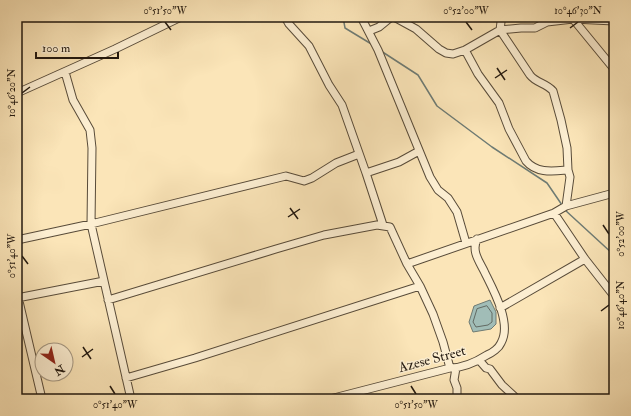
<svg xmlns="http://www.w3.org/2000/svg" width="631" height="416" font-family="'IM FELL Double Pica',serif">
  <rect width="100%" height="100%" fill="#fbe5b8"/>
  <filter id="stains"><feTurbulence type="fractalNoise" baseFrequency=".005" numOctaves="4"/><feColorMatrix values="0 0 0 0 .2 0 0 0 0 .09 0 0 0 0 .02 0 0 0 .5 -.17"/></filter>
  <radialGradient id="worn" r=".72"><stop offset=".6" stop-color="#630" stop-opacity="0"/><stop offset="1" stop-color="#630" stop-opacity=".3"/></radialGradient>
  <path fill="#a1bdb7" stroke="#6e7b74" d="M490 300 496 312V324L491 329 473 332 469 322 474 306Z"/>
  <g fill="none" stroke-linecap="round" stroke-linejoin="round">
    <path stroke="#626a63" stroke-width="1" d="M487 306 492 313V322L488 325 476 327 473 322 477 309Z"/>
    <path stroke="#6e7b74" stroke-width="1.5" d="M343 17 345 28 373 45
      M381 51 418 75 437 106 492 147 547 183 562 205
      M565 210 614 255"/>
    <defs>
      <path id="minor" d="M285 17 289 24 309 46 329 85 342 105 366 173
        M361 17 378 50 430 177 438 190 448 198 457 212 466 243
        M499 17 501 22 500 30 530 75C536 83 546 83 553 91L561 120 567 148 568 170 570 177 566 206
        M573 17V19L614 69
        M369 31 379 27 390 18 394 17 416 29 439 49 446 53 453 54 465 50 500 30 521 28H535L547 22 573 19 614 21
        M465 50 478 74 499 103 509 129 526 161C537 174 554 171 568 170
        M65 72 73 100 90 130 92 148 91 224 131 399
        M17 93 115 49 181 17
        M554 213 585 259 614 296
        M383 225 366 173 399 162 419 151
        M17 240 91 224 286 176 304 181 312 178 336 163 359 154
        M407 264 554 213 566 206 614 193
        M18 297 42 399
        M17 298 104 281
        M108 300 276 249 324 235 377 225 390 227 407 264 420 286 433 314 443 342 450 368
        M500 308 585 259
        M479 360 486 368 490 369 502 385 514 396 516 399
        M456 368 454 380 457 388V399
        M126 378 195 358 420 286
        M330 399 450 368C463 368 476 362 487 355 492 353 499 348 501 343 512 324 494 291 485 273 480 262 471 252 477 239"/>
    </defs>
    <use href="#minor" stroke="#584b39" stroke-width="9"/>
    <use href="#minor" stroke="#fceed1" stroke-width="7"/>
  </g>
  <path fill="none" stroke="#22180f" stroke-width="1.5" d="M165 22 171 30M466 22 472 30M570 28 578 22M497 68 505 80M495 78 507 70M22 93 30 87M290 208 298 219M288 217 300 209M603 225 609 234M22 256 28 264M601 311 609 305M83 347 91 359M82 357 93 349M110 386 115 394M411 386 416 394"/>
  <g text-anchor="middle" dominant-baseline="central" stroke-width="3" stroke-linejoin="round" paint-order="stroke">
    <g font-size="14" fill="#22180f" stroke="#fceed1">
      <text transform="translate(432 359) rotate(-15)">Azese Street</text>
    </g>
  </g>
  <rect width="631" height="416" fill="none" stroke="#fbe5b8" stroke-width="44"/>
  <g transform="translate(54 362) rotate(146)"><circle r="19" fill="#fceed1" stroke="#a59883"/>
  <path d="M0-3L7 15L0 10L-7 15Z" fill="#8f2418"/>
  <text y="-6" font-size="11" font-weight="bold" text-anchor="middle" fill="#22180f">N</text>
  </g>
  <path d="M36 52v6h82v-6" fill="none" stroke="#22180f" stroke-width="2"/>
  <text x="42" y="52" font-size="12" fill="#22180f" stroke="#fceed1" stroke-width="3" paint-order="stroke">100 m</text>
  <rect x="22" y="22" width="587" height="372" fill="none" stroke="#22180f" stroke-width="1.5"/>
  <g font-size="10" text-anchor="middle" fill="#22180f">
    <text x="165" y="14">0°51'50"W</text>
    <text x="466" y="14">0°52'00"W</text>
    <text x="578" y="14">10°46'30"N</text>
    <text transform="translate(11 93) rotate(-90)" y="4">10°46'20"N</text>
    <text transform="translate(620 234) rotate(-90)" y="4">0°52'00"W</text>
    <text transform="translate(11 256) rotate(-90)" y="4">0°51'40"W</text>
    <text transform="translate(620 305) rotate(-90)" y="4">10°46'40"N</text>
    <text x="115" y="408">0°51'40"W</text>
    <text x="416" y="408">0°51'50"W</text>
  </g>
  <rect width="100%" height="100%" filter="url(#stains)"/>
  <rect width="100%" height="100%" fill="url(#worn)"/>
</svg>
